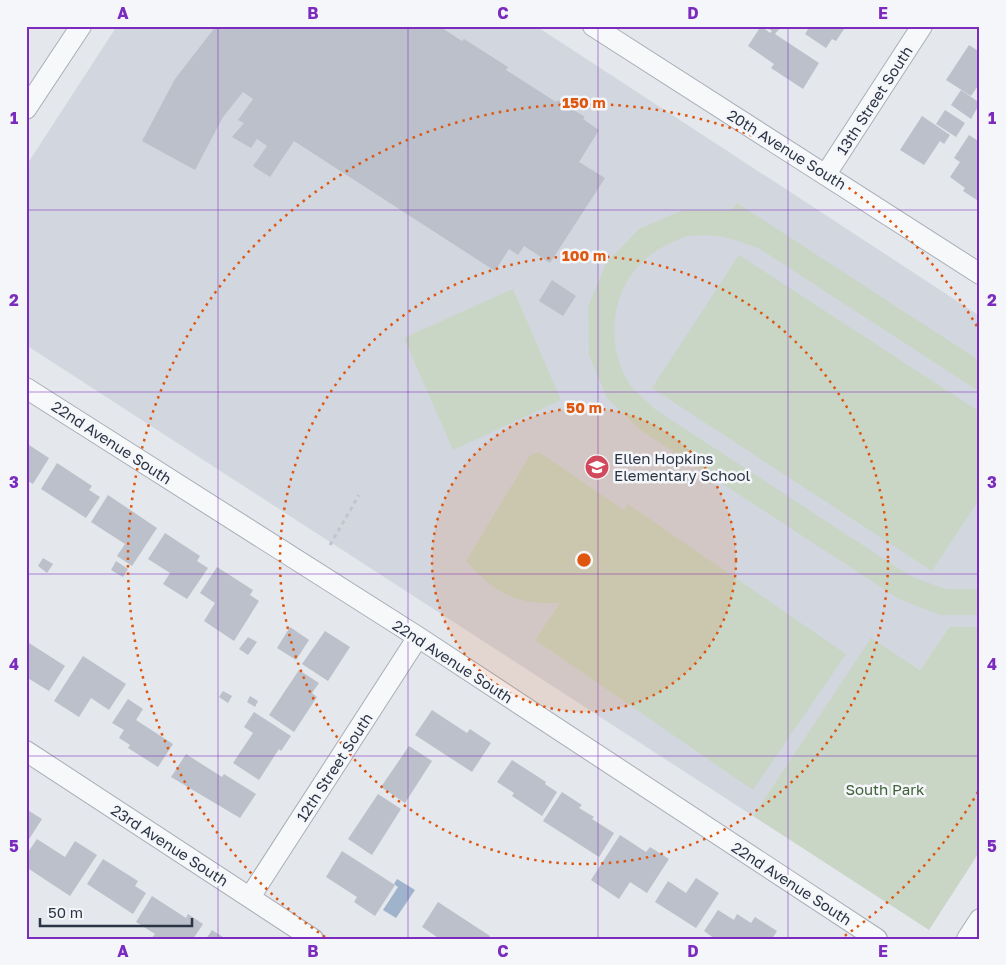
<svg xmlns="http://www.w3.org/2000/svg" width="1006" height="965" font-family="'Golos Text',sans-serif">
  <rect width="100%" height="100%" fill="#e4e7ec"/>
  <path fill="#d2d6de" d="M117 26H536L980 316V627H949L920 670 871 639 753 816 26 345V166Z"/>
  <path fill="#c9d6c5" d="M737 203 980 361V392L760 249C734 239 719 233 690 236 683 236 676 241 669 244 616 267 599 334 629 383 635 393 648 401 656 410L910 576 945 589H980V615H941L899 599 640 430 607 398 589 355 588 307 606 263 639 229 683 210H732Z
    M739 255 980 412V498L932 571 652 388Z
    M513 289 561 400 453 450 404 338Z
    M539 452 624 510 628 504 846 654 753 790 535 640 560 603C515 605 495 593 466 561L530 455Z
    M949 627H980V851L929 930 753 816 871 638 920 670Z"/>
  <path fill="#9fb4cc" d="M397 879 415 890 396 918 383 910 398 887 394 884Z"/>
  <path fill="#bbc0ca" d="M216 26H439L462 41 464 39 508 67 506 70 556 102 558 100 585 117 583 119 599 130 579 162 605 178 550 263 524 246 518 255 509 249 495 271 294 141 270 177 253 166 267 146 257 139 251 148 232 137 244 123 238 120 253 99 243 92 223 117 195 170 142 141 175 79Z
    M761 26 770 33 772 31 765 26H777L780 28 775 34 819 63 803 89 771 68 774 64 748 46Z
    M810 26H846L836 41 832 39 826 48 805 34Z
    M969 45 980 52V83L971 96 946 80Z
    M961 90 980 103 971 119 951 105Z
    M945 110 965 123 956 137 936 124Z
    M922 116 950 135 944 144 940 141 924 165 900 150Z
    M969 135 980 142V202L963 191 965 188 950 177 960 162 954 158Z
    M552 280 576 296 563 316 539 301Z
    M26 443 49 458 33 484 26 480Z
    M57 463 92 486 89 490 100 497 86 518 41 489Z
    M108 495 157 528 132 566 117 556 125 544 91 522Z
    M165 533 200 556 197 561 208 568 187 599 163 584 170 573 148 559Z
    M43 558 53 564 47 573 38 566Z
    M116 561 128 569 123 577 111 570Z
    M217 567 253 590 250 595 259 601 234 641 204 621 215 603 200 593Z
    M290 627 309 640 296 660 277 648Z
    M325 631 350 647 328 681 302 664Z
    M248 637 257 642 248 655 239 649Z
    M26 641 65 666 49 691 26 677Z
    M83 656 126 684 109 710 91 698 79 717 54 701Z
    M299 670 319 683 312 693 317 697 294 732 269 715Z
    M223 691 232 696 228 703 219 697Z
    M250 696 258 701 255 707 247 702Z
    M128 699 143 709 136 720 173 744 158 767 128 748 130 745 119 738 124 730 112 723Z
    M432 710 467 733 470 729 491 743 472 772 415 735Z
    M254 712 291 736 281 751 279 749 259 780 233 763 253 733 244 727Z
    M409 746 432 761 405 803 381 787Z
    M186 754 222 777 224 774 256 794 240 818 171 777Z
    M512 760 546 782 545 784 557 792 542 816 512 796 514 793 497 782Z
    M562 792 582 805 579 808 594 817 592 819 614 833 599 857 543 821Z
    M378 794 401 809 372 855 348 839Z
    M26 809 42 819 26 844Z
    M620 835 646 852 650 847 669 859 647 893 630 882 619 899 591 880Z
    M37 839 65 857 75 841 97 855 70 896 26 867V855Z
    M342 851 395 885 375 916 354 902 357 897 326 877Z
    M103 859 138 881 135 886 146 893 133 914 87 884Z
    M696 878 719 893 696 928 655 902 668 881 686 893Z
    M152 896 186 918 188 914 203 924 193 939H151L155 934 136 922Z
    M438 902 490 936 488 939H440L422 927Z
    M718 910 734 920 737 914 751 923 755 917 777 931 772 939H715L704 931Z
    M212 930 226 939H206Z"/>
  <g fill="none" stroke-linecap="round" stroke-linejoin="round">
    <defs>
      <path id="minor" d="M593 26 980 274
        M26 109 81 26
        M826 174 922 26
        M26 388 418 637 877 939
        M26 751 313 939
        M250 897 418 637
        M967 939 980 919"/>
    </defs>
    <use href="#minor" stroke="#a9aeb7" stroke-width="22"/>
    <path stroke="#c2c5cb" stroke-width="3" stroke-dasharray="4 4" stroke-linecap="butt" d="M330 545 359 495"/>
    <use href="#minor" stroke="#f7f8fa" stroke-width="20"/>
  </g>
  <path fill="none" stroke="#7b2cbf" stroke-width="1" stroke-opacity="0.55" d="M218 26V939M408 26V939M598 26V939M788 26V939M26 210H980M26 392H980M26 574H980M26 756H980"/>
  <circle cx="584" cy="560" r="152" fill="#df570f" fill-opacity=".12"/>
  <g fill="none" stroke="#df570f" stroke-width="2.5" stroke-dasharray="2.5 5">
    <circle cx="584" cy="560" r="152"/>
    <circle cx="584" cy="560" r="304"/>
    <path d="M978 792A457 457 0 0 1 843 937M325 937A457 457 0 1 1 978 328"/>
  </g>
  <defs>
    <symbol id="school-disc" viewBox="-11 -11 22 22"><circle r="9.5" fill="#d1495b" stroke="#f4f6f9"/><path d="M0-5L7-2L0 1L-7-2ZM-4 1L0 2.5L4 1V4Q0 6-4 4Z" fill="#fff"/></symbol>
  </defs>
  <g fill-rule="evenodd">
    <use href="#school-disc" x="583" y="453" width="28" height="28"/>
  </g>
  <g text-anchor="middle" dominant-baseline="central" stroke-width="5" stroke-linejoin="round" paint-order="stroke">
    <g font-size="15" fill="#2b3445" stroke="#f4f6f9">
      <text transform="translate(874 100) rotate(-57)">13th Street South</text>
      <text transform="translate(787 149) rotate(32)">20th Avenue South</text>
      <text transform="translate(112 442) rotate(33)">22nd Avenue South</text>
      <text transform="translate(453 661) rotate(33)">22nd Avenue South</text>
      <text transform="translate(334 767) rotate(-57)">12th Street South</text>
      <text transform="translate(170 845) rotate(33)">23rd Avenue South</text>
      <text transform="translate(792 883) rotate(33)">22nd Avenue South</text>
    </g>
    <g font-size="15" fill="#2b3445" stroke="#f4f6f9" text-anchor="start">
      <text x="614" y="458">Ellen Hopkins<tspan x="614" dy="17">Elementary School</tspan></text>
    </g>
    <g font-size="15" fill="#3f6138" stroke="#f4f6f9">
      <text x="885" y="789">South Park</text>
    </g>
  </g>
  <circle cx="584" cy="560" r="8" fill="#df570f" stroke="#f4f6f9" stroke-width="2.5"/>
  <g font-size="15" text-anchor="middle" font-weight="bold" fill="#df570f" stroke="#f4f6f9" stroke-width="5" stroke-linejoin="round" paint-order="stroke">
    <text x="584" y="108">150 m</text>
    <text x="584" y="261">100 m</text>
    <text x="584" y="413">50 m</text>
  </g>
  <rect width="1006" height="965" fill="none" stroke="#f4f6f9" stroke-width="55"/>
  <path d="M40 918v8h152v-8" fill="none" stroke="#2b3445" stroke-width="2.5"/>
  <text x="48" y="918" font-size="15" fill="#2b3445" stroke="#f4f6f9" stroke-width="4" paint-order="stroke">50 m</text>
  <rect x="28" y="28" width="950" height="910" fill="none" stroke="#7b2cbf" stroke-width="2"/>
  <g font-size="16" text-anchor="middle" font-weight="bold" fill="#7b2cbf">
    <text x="123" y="19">A</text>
    <text x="313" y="19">B</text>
    <text x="503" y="19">C</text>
    <text x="693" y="19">D</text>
    <text x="883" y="19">E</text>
    <text x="14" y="124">1</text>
    <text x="992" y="124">1</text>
    <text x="14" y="306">2</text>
    <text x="992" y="306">2</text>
    <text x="14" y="488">3</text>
    <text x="992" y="488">3</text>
    <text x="14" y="670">4</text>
    <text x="992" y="670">4</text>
    <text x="14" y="852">5</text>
    <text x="992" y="852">5</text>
    <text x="123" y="957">A</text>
    <text x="313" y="957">B</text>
    <text x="503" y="957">C</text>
    <text x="693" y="957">D</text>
    <text x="883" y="957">E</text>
  </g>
</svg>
